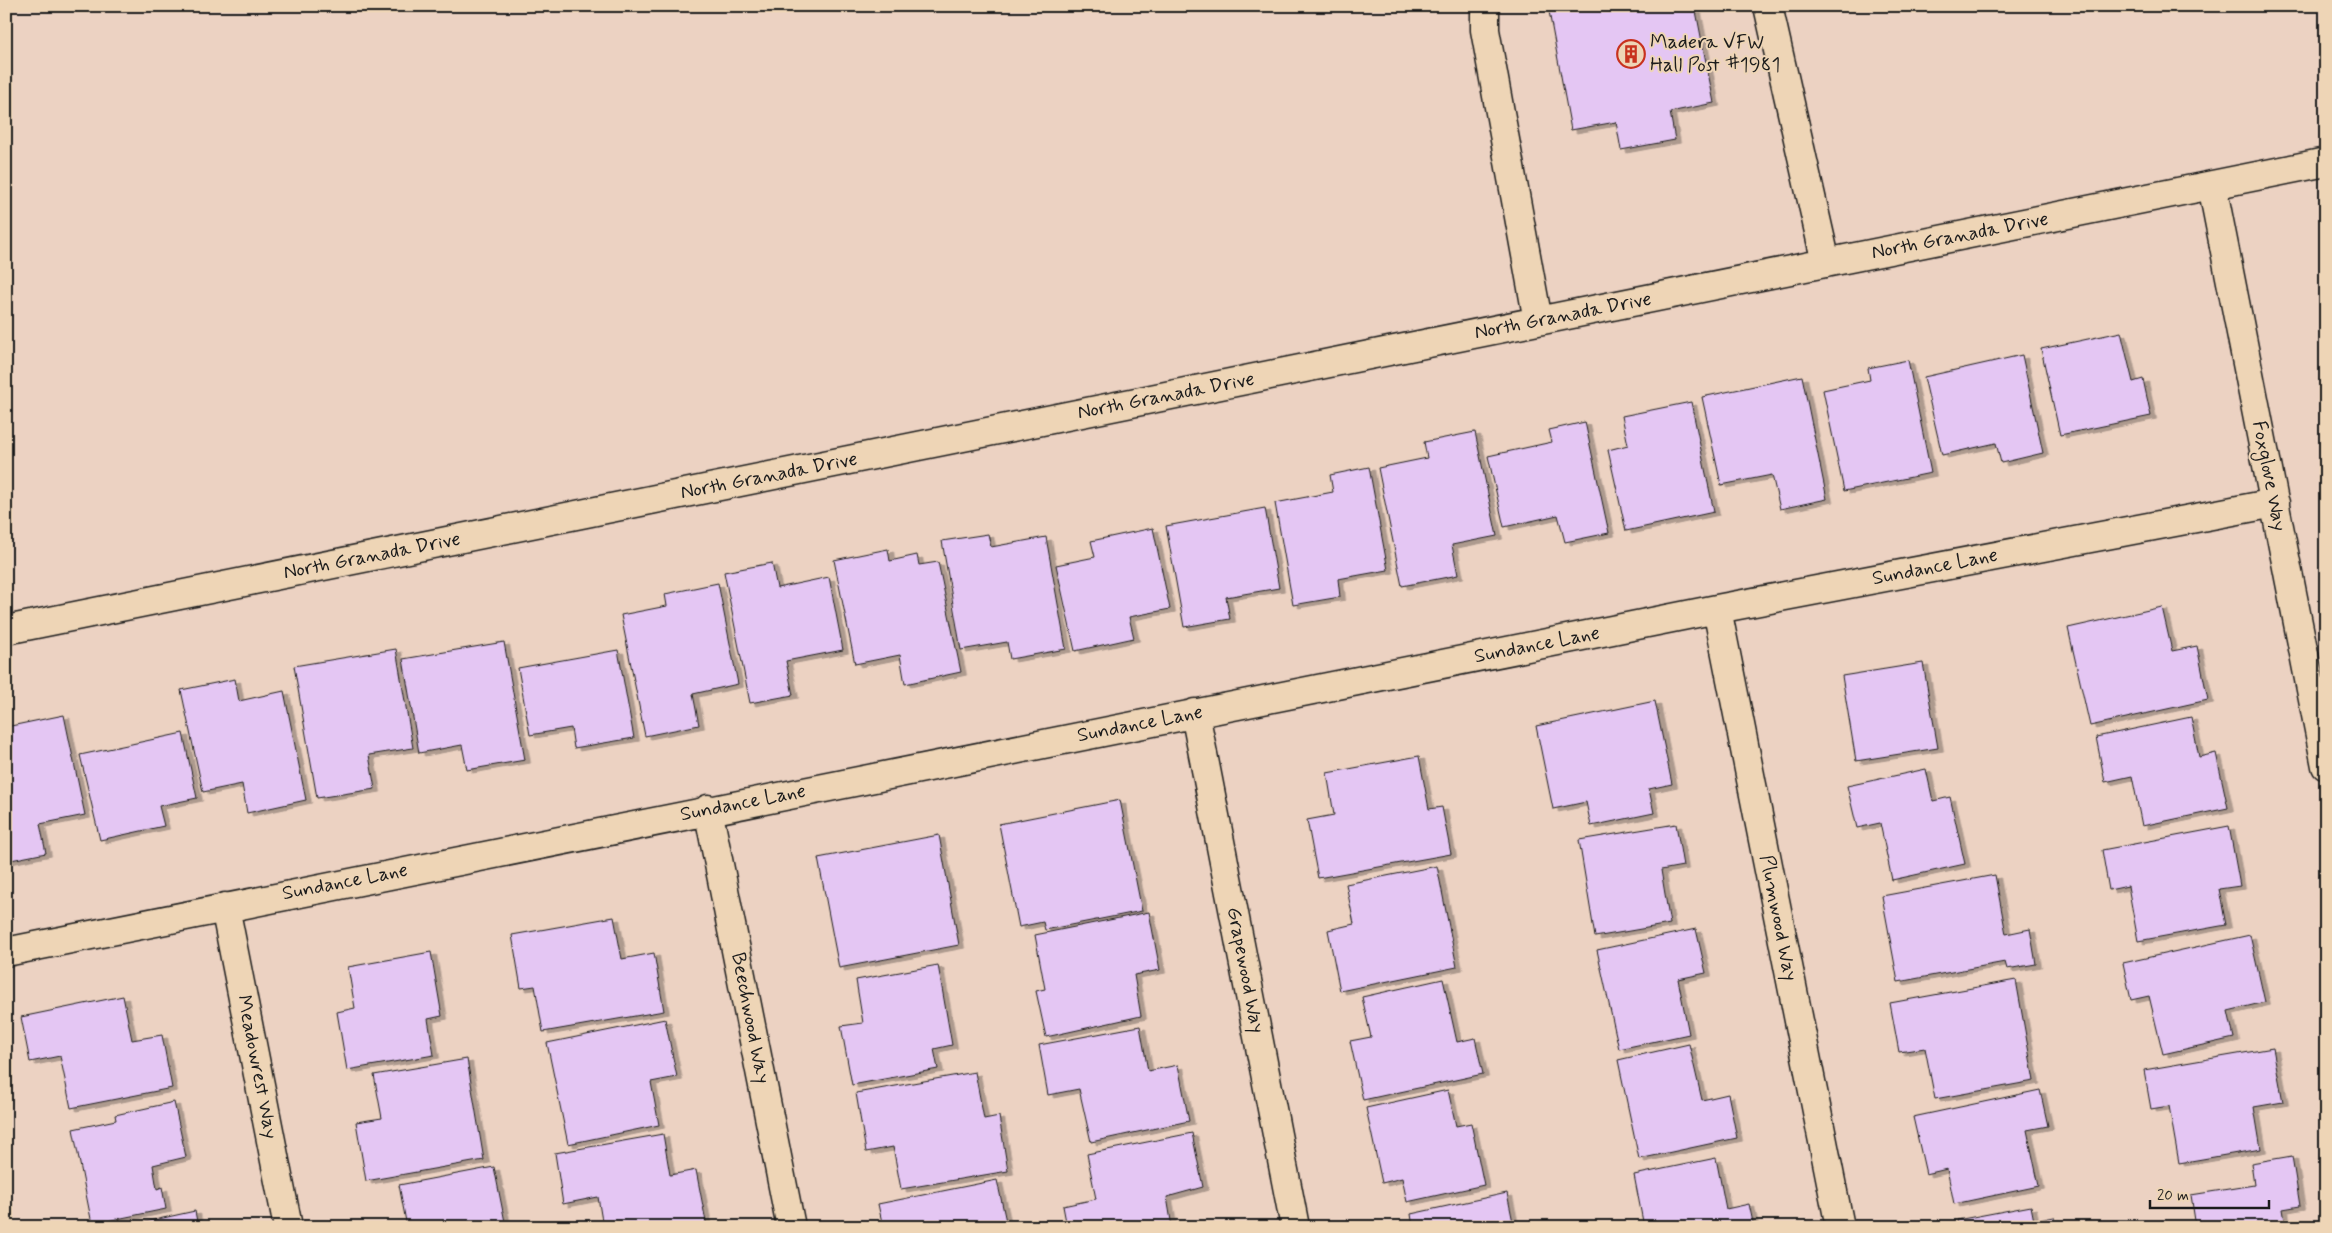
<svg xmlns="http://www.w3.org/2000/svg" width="2332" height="1233" font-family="Mynerve,sans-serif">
  <defs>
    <filter id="shadow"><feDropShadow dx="5.5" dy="3" stdDeviation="0" flood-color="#0004"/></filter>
  </defs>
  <rect width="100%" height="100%" fill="#ecd2c2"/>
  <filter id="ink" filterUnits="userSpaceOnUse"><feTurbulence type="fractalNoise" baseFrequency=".02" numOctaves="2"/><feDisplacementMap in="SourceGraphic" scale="10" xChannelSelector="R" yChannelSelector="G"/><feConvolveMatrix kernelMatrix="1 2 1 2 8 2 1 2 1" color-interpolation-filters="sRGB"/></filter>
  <g filter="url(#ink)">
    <path fill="#e4c6f3" stroke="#1c1c1c" filter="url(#shadow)" d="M1548 6H1695L1714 103 1670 112 1675 140 1621 150 1616 122 1571 130Z
      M2121 332 2133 382 2143 379 2151 416 2060 435 2041 349Z
      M2022 355 2043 453 2001 463 1996 443 1942 455 1924 377Z
      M1908 360 1931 473 1844 491 1823 390 1870 380 1868 368Z
      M1802 376 1827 499 1780 509 1772 475 1721 485 1702 397Z
      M1691 402 1714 512 1626 531 1608 450 1628 445 1622 416Z
      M1585 422 1609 533 1565 542 1558 515 1504 527 1488 456 1552 442 1549 430Z
      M1475 432 1497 536 1452 545 1458 575 1402 586 1378 468 1427 458 1424 442Z
      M1369 467 1388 570 1338 579 1340 597 1293 605 1275 503 1333 492 1330 475Z
      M1265 508 1279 588 1226 597 1230 619 1184 627 1166 526Z
      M1153 528 1170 609 1129 617 1134 638 1075 651 1056 565 1095 557 1091 541Z
      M988 534 991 547 1046 537 1066 649 1010 659 1007 642 961 650 942 541Z
      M888 549 890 561 917 555 919 565 938 562 961 672 905 684 900 655 855 664 834 560Z
      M772 563 777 588 829 577 843 650 786 661 793 695 750 703 724 572Z
      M718 583 738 684 693 694 699 725 645 736 621 615 667 606 665 594Z
      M2162 607 2172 651 2197 646 2208 700 2090 726 2068 628Z
      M504 642 525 760 467 770 462 745 419 753 403 659Z
      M396 649 413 748 369 755 375 789 317 798 294 666Z
      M618 650 634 738 574 748 571 728 530 735 518 668Z
      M1923 663 1938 748 1856 761 1842 676Z
      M235 679 239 701 284 691 306 800 247 813 242 784 203 792 181 690Z
      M1655 701 1672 784 1649 789 1654 813 1591 826 1586 802 1553 809 1536 726Z
      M64 715 85 815 40 824 46 853 6 861V727Z
      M2191 717 2199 757 2216 753 2228 808 2142 826 2132 776 2105 782 2096 737Z
      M183 733 197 798 159 806 164 826 100 840 80 755Z
      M1419 756 1429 809 1442 807 1451 854 1318 878 1307 820 1334 815 1327 773Z
      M1926 769 1933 801 1950 797 1965 864 1892 880 1880 823 1857 828 1847 786Z
      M1120 800 1142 911 1045 930 1043 922 1019 927 999 824Z
      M1676 824 1683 866 1661 870 1670 924 1595 937 1579 840Z
      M2229 826 2240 886 2219 889 2226 925 2138 941 2128 886 2109 890 2102 850Z
      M939 835 959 945 839 968 818 858Z
      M1437 866 1457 967 1340 991 1328 930 1354 924 1346 884Z
      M1995 875 2006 934 2030 929 2036 964 2007 969 2005 962 1898 982 1882 896Z
      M1149 912 1160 970 1134 975 1141 1016 1046 1037 1036 991 1045 989 1035 935Z
      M614 917 622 959 654 953 664 1011 543 1032 535 986 521 988 512 935Z
      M1696 929 1706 973 1678 979 1689 1034 1619 1049 1597 950Z
      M2250 935 2265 1002 2228 1011 2234 1038 2163 1054 2149 996 2131 1000 2123 963Z
      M431 952 442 1016 428 1019 434 1055 347 1070 337 1012 355 1008 348 967Z
      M938 965 952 1045 934 1049 938 1069 852 1085 841 1026 863 1023 856 980Z
      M1443 979 1457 1042 1475 1038 1483 1074 1363 1100 1350 1041 1371 1037 1362 997Z
      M2016 980 2034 1081 1935 1099 1925 1048 1899 1052 1890 1003Z
      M123 996 132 1040 162 1035 172 1088 71 1108 60 1056 30 1062 21 1017Z
      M665 1019 677 1077 651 1082 659 1125 568 1144 547 1043Z
      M1140 1026 1148 1071 1178 1065 1189 1121 1091 1142 1079 1089 1048 1095 1039 1045Z
      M1689 1044 1702 1100 1728 1094 1737 1138 1639 1159 1618 1060Z
      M2273 1048 2283 1102 2254 1107 2261 1149 2179 1163 2169 1106 2151 1109 2144 1070Z
      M467 1059 484 1160 366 1181 356 1122 382 1118 374 1075Z
      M975 1072 984 1119 999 1116 1008 1171 901 1189 893 1147 866 1152 856 1093Z
      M1448 1090 1456 1126 1471 1123 1484 1185 1407 1202 1402 1178 1382 1183 1366 1108Z
      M2040 1090 2048 1126 2027 1130 2039 1186 1954 1204 1947 1169 1926 1174 1913 1117Z
      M174 1102 186 1157 153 1165 157 1189 162 1187 166 1209 92 1224 73 1129 116 1120 115 1115Z
      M1192 1133 1203 1187 1167 1197 1172 1227H1067L1063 1206 1096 1199 1087 1154Z
      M663 1134 670 1175 696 1170 707 1227H603L598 1197 563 1204 555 1153Z
      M2292 1156 2300 1206 2283 1209 2286 1227H2196L2191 1195 2254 1185 2251 1163Z
      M1716 1158 1726 1209 1749 1204 1754 1227H1644L1634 1175Z
      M494 1167 506 1227H407L399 1185Z
      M997 1180 1007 1226 1019 1224 1020 1227H883L878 1204Z
      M1507 1193 1514 1227H1413L1411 1214Z
      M2031 1206 2034 1221 2054 1217 2055 1227H1958L1957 1220Z
      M195 1211 198 1227H122Z"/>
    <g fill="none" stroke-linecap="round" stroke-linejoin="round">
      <defs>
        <path id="minor" d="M1485 6V30L1538 321
          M1768 6 1826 263
          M2212 185 2326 766
          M1717 609 1840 1227
          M6 630 2326 162
          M1195 713 1295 1227
          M708 809 791 1227
          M225 907 288 1227
          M6 952 1717 609 2275 503"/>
      </defs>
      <use href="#minor" stroke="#1c1c1c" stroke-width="31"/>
      <use href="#minor" stroke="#eed5b6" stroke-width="28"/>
    </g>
  </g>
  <defs>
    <symbol id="building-ring" viewBox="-11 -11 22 22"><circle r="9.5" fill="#eed5b6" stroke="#c8321e" stroke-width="1.5"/><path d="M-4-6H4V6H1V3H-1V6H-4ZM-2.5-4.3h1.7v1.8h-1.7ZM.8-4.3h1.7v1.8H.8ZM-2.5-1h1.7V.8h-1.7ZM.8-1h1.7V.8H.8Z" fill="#c8321e"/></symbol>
  </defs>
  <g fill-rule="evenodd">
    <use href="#building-ring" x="1615" y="38" width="32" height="32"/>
  </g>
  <g text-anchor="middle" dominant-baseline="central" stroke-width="4" stroke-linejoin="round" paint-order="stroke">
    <g font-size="20" fill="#1c1c1c" stroke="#eed5b6" text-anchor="start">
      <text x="1650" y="42">Madera VFW<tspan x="1650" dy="23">Hall Post #1981</tspan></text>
    </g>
    <g font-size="20" fill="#1c1c1c" stroke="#eed5b6">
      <text transform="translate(1960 236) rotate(-11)">North Granada Drive</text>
      <text transform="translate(1563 316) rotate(-11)">North Granada Drive</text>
      <text transform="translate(1166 396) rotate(-11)">North Granada Drive</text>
      <text transform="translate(769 476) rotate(-11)">North Granada Drive</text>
      <text transform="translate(2269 476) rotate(79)">Foxglove Way</text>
      <text transform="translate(372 556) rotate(-11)">North Granada Drive</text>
      <text transform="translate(1935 567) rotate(-11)">Sundance Lane</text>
      <text transform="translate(1537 645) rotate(-11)">Sundance Lane</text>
      <text transform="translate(1140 724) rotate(-11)">Sundance Lane</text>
      <text transform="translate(743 803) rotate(-11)">Sundance Lane</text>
      <text transform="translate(345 882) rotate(-11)">Sundance Lane</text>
      <text transform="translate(1778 918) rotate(79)">Plumwood Way</text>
      <text transform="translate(1245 970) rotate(79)">Grapewood Way</text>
      <text transform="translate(750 1018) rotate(79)">Beechwood Way</text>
      <text transform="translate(257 1067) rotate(79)">Meadowrest Way</text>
    </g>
  </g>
  <rect width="2332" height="1233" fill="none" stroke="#eed5b6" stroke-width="25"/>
  <rect x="12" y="12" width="2307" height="1208" fill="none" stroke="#1c1c1c" stroke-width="2" filter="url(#ink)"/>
  <path d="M2150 1200v8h119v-8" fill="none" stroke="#1c1c1c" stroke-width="2.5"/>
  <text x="2157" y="1200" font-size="15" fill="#1c1c1c" stroke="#eed5b6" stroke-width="4" paint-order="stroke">20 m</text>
</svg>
